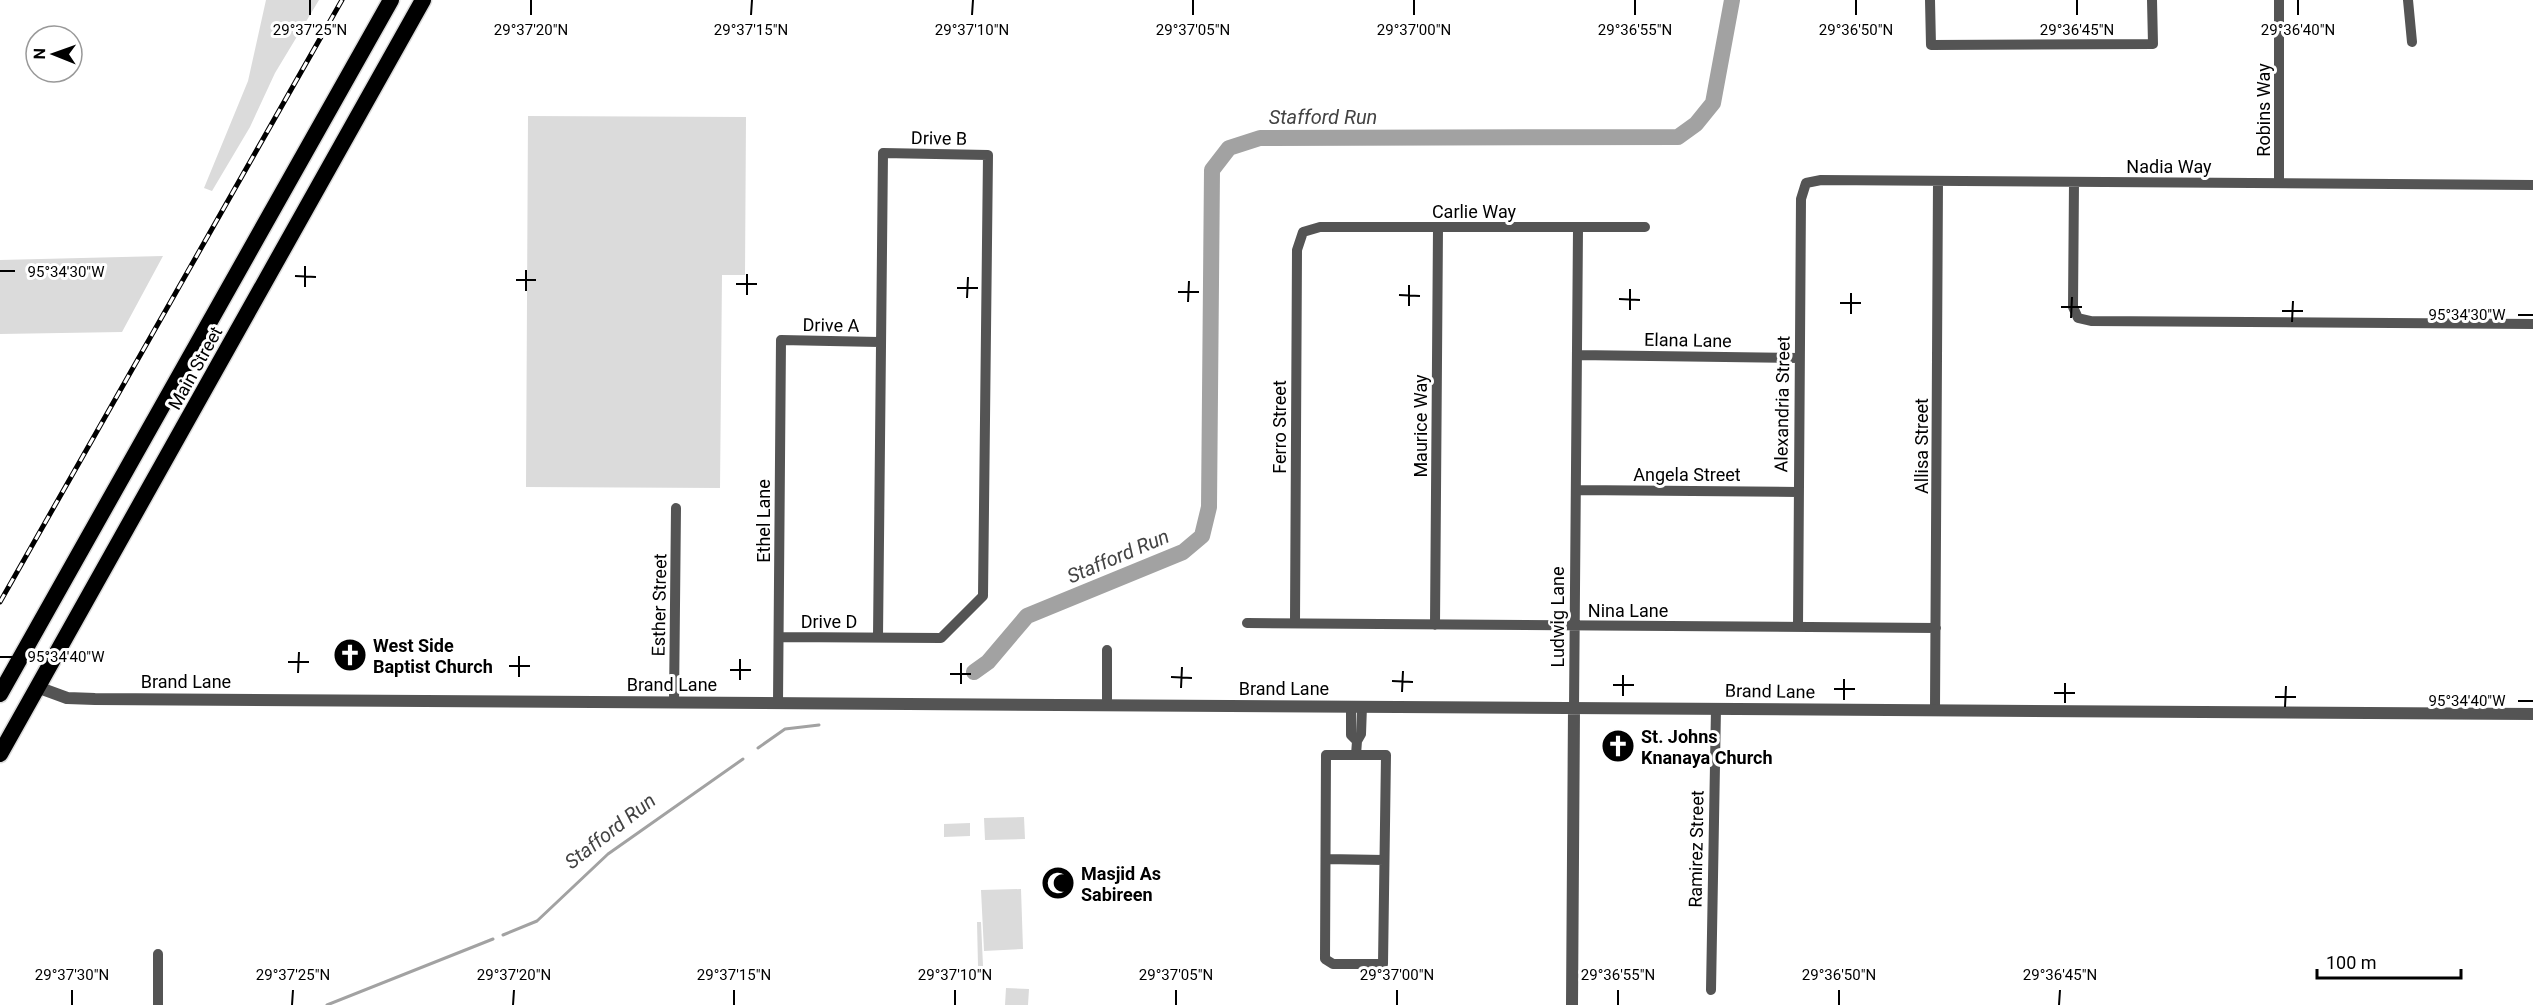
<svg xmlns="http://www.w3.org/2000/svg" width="2533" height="1005" font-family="Roboto,sans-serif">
  <rect width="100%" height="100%" fill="#fff"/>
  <path fill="#dbdbdb" d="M266 0H319L275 73 250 127 212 191 204 188 248 81Z
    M528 116 746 117 745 275H722L720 488 526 487Z
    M163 256 122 332 0 334V260Z
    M1024 817 1025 839 985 840 984 818Z
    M970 823V836L944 837V824Z
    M1021 889 1023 949 984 951 981 890Z
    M977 922H981L983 966H978Z
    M1006 988 1029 989 1028 1005H1005Z"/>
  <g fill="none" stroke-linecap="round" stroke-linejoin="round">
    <path stroke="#a2a2a2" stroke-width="3" d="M758 748 785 729 819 725
      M503 935 537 921 608 854 743 759
      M327 1005 493 939"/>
    <path stroke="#a2a2a2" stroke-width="16" d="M974 672 988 662 1027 616 1183 552 1202 536 1209 507 1212 170 1229 148 1260 138 1678 137 1696 124 1713 103 1732 0"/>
    <defs>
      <path id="trunk" d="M0 694 391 0
        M0 754 423 0"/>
    </defs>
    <use href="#trunk" stroke="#dbdbdb" stroke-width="19"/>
    <path stroke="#545454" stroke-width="10" d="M1930 0 1931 45 2153 44 2152 0
      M2408 0 2412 42
      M2074 182 2073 307 2078 318 2091 321 2533 324
      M2279 183V0
      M1577 355 1799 358
      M1576 490 1798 492
      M1247 623 1936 628
      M1295 623 1297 250 1303 232 1320 227H1645
      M1435 625 1438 228
      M1798 627 1801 199 1806 183 1821 180 2533 185
      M779 637 941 638 983 596 988 155 883 153 878 637
      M674 702 676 508
      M778 702 781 340 879 342
      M1107 705V650
      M1351 706V735L1357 741 1361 734 1362 706
      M1574 708 1578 229
      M1935 710 1938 181
      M1356 755H1386L1383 964H1333L1325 959 1326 755H1356L1357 741
      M1326 859 1384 860
      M158 954V1005
      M1711 990 1716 708"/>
    <path stroke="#545454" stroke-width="12" d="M37 687 67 698 95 699 2533 714
      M1572 1005 1574 708"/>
    <use href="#trunk" stroke="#000" stroke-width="16"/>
    <defs>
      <path id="rail" d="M0 602 342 0"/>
    </defs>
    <use href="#rail" stroke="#000" stroke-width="5"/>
    <use href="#rail" stroke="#fff" stroke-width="3" stroke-dasharray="9" stroke-linecap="butt"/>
  </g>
  <path fill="none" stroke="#000" stroke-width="2" d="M310 15V0M531 15V0M751 15 752 0M972 15 973 0M1193 15V0M1414 15V0M1635 15V0M1856 15V0M2077 15V0M2298 15V0M0 271H15M295 276 316 277M516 280H536M736 284H757M305 287V266M957 288H978M526 291V270M1178 292H1199M747 295V274M1399 295 1420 296M967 298 968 277M1619 299 1640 300M1188 302 1189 281M1840 303H1861M1409 306V285M2061 307H2082M1630 310V289M2282 311H2303M1851 314V293M2518 315H2533M2071 318 2072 297M2292 322 2293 301M0 657H15M288 662H309M509 666H530M730 670H751M298 673 299 652M950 674H971M519 677V656M1171 677 1192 678M740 680V659M1392 681 1413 682M961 684V663M1613 685H1634M1181 688 1182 667M1834 689H1855M1402 692 1403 671M2054 693H2075M1623 696V675M2275 697H2296M1844 700V679M2518 701H2533M2065 703V683M2285 707 2286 686M72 1005V990M292 1005 293 990M513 1005 514 990M734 1005V990M955 1005V990M1176 1005V990M1397 1005V990M1618 1005V990M1839 1005V990M2059 1005 2060 990"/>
  <defs>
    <symbol id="church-disc" viewBox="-11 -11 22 22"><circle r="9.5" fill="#000" stroke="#fff"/><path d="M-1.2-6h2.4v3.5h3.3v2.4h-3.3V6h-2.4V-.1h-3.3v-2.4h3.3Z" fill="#fff"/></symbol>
    <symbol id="mosque-disc" viewBox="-11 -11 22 22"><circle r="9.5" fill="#000" stroke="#fff"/><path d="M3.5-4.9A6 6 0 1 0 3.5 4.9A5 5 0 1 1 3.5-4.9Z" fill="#fff"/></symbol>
  </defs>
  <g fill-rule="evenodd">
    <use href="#church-disc" x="331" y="636" width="38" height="38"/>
    <use href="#church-disc" x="1599" y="727" width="38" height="38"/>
    <use href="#mosque-disc" x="1039" y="864" width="38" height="38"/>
  </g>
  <g text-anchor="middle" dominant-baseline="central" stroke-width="6" stroke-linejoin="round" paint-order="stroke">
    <g font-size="18" fill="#000" stroke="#fff">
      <text transform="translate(2263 110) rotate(-90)">Robins Way</text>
      <text transform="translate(939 138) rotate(1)">Drive B</text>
      <text x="2169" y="166">Nadia Way</text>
      <text x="1474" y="211">Carlie Way</text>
      <text transform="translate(831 325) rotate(1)">Drive A</text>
      <text transform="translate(1688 340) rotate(1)">Elana Lane</text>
      <text transform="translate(195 368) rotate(-61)">Main Street</text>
      <text transform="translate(1782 404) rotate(-89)">Alexandria Street</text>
      <text transform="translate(1420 426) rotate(-90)">Maurice Way</text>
      <text transform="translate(1279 427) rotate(-90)">Ferro Street</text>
      <text transform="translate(1921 446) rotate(-90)">Allisa Street</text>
      <text x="1687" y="474">Angela Street</text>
      <text transform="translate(763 521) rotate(-90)">Ethel Lane</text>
      <text transform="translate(659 605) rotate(-89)">Esther Street</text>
      <text x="1628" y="610">Nina Lane</text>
      <text transform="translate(1557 617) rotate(-90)">Ludwig Lane</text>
      <text x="829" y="621">Drive D</text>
      <text x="186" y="681">Brand Lane</text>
      <text x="672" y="684">Brand Lane</text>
      <text x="1284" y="688">Brand Lane</text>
      <text transform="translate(1770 691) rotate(1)">Brand Lane</text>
      <text transform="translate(1696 849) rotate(-89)">Ramirez Street</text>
    </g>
    <g font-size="18" font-weight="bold" fill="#000" stroke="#fff" text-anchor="start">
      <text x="373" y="645">West Side<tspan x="373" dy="21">Baptist Church</tspan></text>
      <text x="1641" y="736">St. Johns<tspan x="1641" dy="21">Knanaya Church</tspan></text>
      <text x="1081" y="873">Masjid As<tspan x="1081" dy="21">Sabireen</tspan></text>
    </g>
    <g font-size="20" font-style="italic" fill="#434343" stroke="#fff">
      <text x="1323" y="117">Stafford Run</text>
      <text transform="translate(1118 556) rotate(-23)">Stafford Run</text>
      <text transform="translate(610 831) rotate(-38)">Stafford Run</text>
    </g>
  </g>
  <g font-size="15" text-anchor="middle" fill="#000" stroke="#fff" stroke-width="6" stroke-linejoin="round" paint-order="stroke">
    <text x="310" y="35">29°37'25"N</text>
    <text x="531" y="35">29°37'20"N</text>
    <text x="751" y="35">29°37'15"N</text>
    <text x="972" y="35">29°37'10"N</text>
    <text x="1193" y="35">29°37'05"N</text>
    <text x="1414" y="35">29°37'00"N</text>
    <text x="1635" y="35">29°36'55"N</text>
    <text x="1856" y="35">29°36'50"N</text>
    <text x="2077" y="35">29°36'45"N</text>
    <text x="2298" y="35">29°36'40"N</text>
    <text x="66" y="277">95°34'30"W</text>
    <text x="2467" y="320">95°34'30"W</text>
    <text x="66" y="662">95°34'40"W</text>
    <text x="2467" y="706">95°34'40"W</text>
    <text x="72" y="980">29°37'30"N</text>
    <text x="293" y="980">29°37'25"N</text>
    <text x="514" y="980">29°37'20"N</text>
    <text x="734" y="980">29°37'15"N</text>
    <text x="955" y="980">29°37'10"N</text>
    <text x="1176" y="980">29°37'05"N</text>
    <text x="1397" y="980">29°37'00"N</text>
    <text x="1618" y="980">29°36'55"N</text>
    <text x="1839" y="980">29°36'50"N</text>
    <text x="2060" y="980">29°36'45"N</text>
  </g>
  <g transform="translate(54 54) rotate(271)"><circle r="28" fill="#ffffff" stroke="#999999" stroke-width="1.5"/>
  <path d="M0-4.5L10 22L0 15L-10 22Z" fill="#000000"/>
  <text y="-9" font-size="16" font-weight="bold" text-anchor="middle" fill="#000000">N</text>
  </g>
  <path d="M2317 969v9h144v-9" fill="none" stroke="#000000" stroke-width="3"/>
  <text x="2326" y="969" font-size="18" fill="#000000" stroke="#ffffff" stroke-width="4.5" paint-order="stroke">100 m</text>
</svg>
